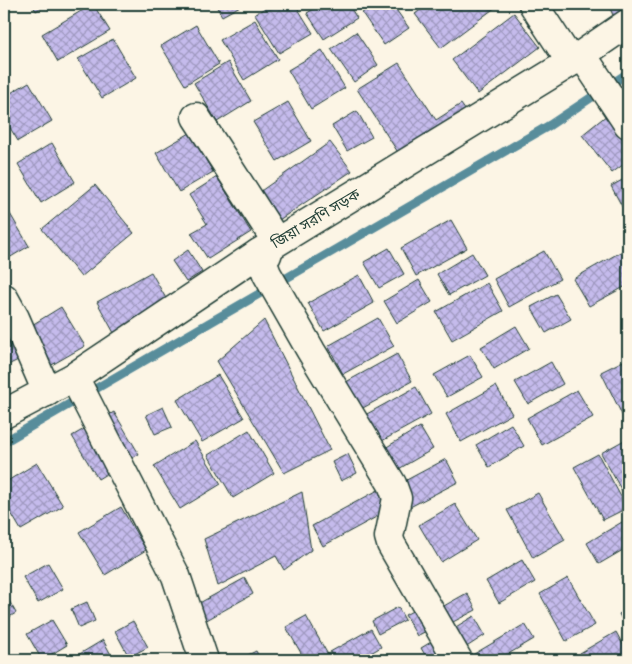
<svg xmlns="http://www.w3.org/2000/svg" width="632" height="664" font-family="Pangolin,'Noto Sans Bengali',sans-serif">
  <defs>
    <pattern id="building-cross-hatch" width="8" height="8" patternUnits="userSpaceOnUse" patternTransform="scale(1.25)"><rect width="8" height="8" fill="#c5bbec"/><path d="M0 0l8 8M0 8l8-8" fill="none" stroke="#9f99c0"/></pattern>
  </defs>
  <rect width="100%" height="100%" fill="#fcf5e5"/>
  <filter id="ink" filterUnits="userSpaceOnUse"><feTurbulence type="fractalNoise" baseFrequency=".02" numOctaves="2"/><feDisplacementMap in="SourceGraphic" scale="10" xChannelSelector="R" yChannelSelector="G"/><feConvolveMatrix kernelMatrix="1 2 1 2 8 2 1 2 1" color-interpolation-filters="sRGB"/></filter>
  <g filter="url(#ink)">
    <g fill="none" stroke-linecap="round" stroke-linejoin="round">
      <path stroke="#598d9b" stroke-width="9" d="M4 442 550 125 628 73"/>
    </g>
    <path fill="url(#building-cross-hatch)" stroke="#1f3d34" d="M32 4H47L36 11Z
      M93 4 110 31 58 62 42 34Z
      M215 4H244L222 16Z
      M272 4H295L313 33 279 53 255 14Z
      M322 4H348L357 18 324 39 307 13Z
      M375 4H392L409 28 384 45 362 13Z
      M428 4H500L441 48 415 14Z
      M546 4H563L551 12Z
      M608 4H628V12L616 22Z
      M514 13 540 47 478 94 452 60Z
      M255 20 278 59 244 80 220 40Z
      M196 25 219 64 185 85 161 46Z
      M356 32 378 65 354 82 331 49Z
      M113 39 136 78 102 98 78 59Z
      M322 50 345 88 311 109 288 70Z
      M228 62 251 101 217 122 194 83Z
      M399 63 436 120 461 104 468 114 401 157 357 89Z
      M29 82 52 121 18 141 4 118V97Z
      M288 102 311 141 277 161 253 122Z
      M357 111 372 137 347 151 332 126Z
      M607 115 628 143V161L612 173 582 135Z
      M190 133 213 172 179 192 156 153Z
      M330 142 352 171 279 220 258 193Z
      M52 143 75 182 41 203 18 164Z
      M217 177 251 232 208 259 191 233 207 224 189 195Z
      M628 177V211L625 212 611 186Z
      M95 185 134 233 81 277 42 229Z
      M6 207 29 246 4 261V208Z
      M451 220 467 248 416 276 401 248Z
      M389 248 404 274 379 288 364 262Z
      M188 250 202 272 186 282 172 261Z
      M624 250 628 258V285L589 306 573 279Z
      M544 251 560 279 509 307 494 279Z
      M472 253 485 275 449 295 437 274Z
      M151 272 168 302 114 333 97 302Z
      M359 275 374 303 324 331 308 303Z
      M419 280 432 302 397 323 384 301Z
      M487 283 503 311 452 340 436 312Z
      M556 294 571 319 546 333 531 307Z
      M61 307 85 346 50 366 27 328Z
      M378 318 394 346 343 374 328 346Z
      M264 320 330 450 284 473 217 361Z
      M4 323 28 355 4 367Z
      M516 326 529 348 494 369 481 347Z
      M397 354 412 381 361 409 346 382Z
      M470 355 483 377 447 397 434 375Z
      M623 361 628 371V427L601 372Z
      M551 362 563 384 528 404 515 382Z
      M218 375 244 418 202 442 177 400Z
      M496 386 512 414 461 442 446 414Z
      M416 387 431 414 380 442 365 415Z
      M577 390 593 417 542 445 527 418Z
      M163 407 172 427 155 434 146 415Z
      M114 412 139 454 98 479 72 436Z
      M511 424 524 446 489 467 476 445Z
      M420 427 433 449 397 470 385 448Z
      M249 430 274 473 233 498 208 455Z
      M628 438V502L601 453Z
      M195 441 221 484 180 509 154 466Z
      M348 454 357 473 341 481 332 462Z
      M598 454 627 508 603 520 574 467Z
      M446 459 458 482 410 507 399 484Z
      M37 463 63 506 21 530 4 501V483Z
      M380 489 391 509 323 546 312 526Z
      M302 492 311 550 284 570 276 556 218 586 204 539Z
      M538 493 565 540 533 558 507 510Z
      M455 504 477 540 441 562 419 525Z
      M121 507 146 550 105 575 79 532Z
      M622 522 628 532V547L599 564 587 543Z
      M522 560 535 582 499 603 486 581Z
      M48 563 63 589 38 603 23 577Z
      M628 573V589L621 577Z
      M245 578 253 594 203 622 194 606Z
      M568 578 595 625 566 641 540 594Z
      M4 592 16 613 4 620Z
      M467 593 476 610 451 623 442 607Z
      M87 602 95 621 79 628 71 609Z
      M398 607 405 620 378 634 372 621Z
      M418 608 430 629 417 636 405 615Z
      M628 608V631L619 614Z
      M306 616 331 660H305L286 627Z
      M474 616 485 635 465 648 454 628Z
      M52 620 67 645 42 660 27 634Z
      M133 621 148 647 129 657 115 631Z
      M525 624 534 639 498 660H471L469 657Z
      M371 629 381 647 359 660H335L330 652Z
      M616 632 628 654 618 660H584L580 653Z
      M436 639 444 653 431 660H428L421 648Z
      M103 640 114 660H81L78 655Z
      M256 651 261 660H238Z"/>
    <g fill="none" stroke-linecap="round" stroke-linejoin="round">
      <defs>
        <path id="street" d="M533 4 571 62
          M582 55 628 124
          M196 117 273 236 267 255 259 253
          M4 298 15 318 47 392
          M74 377 176 576 204 660"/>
        <path id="secondary" d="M259 253 267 274 311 351 392 484 397 498 389 537 391 544 458 660
          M4 414 74 377 259 253 571 62 628 23"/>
      </defs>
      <use href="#street" stroke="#1f3d34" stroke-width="31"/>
      <use href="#secondary" stroke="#1f3d34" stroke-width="31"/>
      <use href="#street" stroke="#fcf5e5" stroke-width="28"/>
      <use href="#secondary" stroke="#fcf5e5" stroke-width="28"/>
    </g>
  </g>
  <g text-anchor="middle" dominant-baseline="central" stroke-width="5" stroke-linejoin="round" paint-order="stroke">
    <g font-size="15" fill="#1f3d34" stroke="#fcf5e5">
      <text transform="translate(316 219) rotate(-31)">জিয়া সরণি সড়ক</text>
    </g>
  </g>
  <rect width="632" height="664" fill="none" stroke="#fcf5e5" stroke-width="20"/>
  <rect x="10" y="10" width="612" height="644" fill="none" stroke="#1f3d34" stroke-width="2" filter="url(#ink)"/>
</svg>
